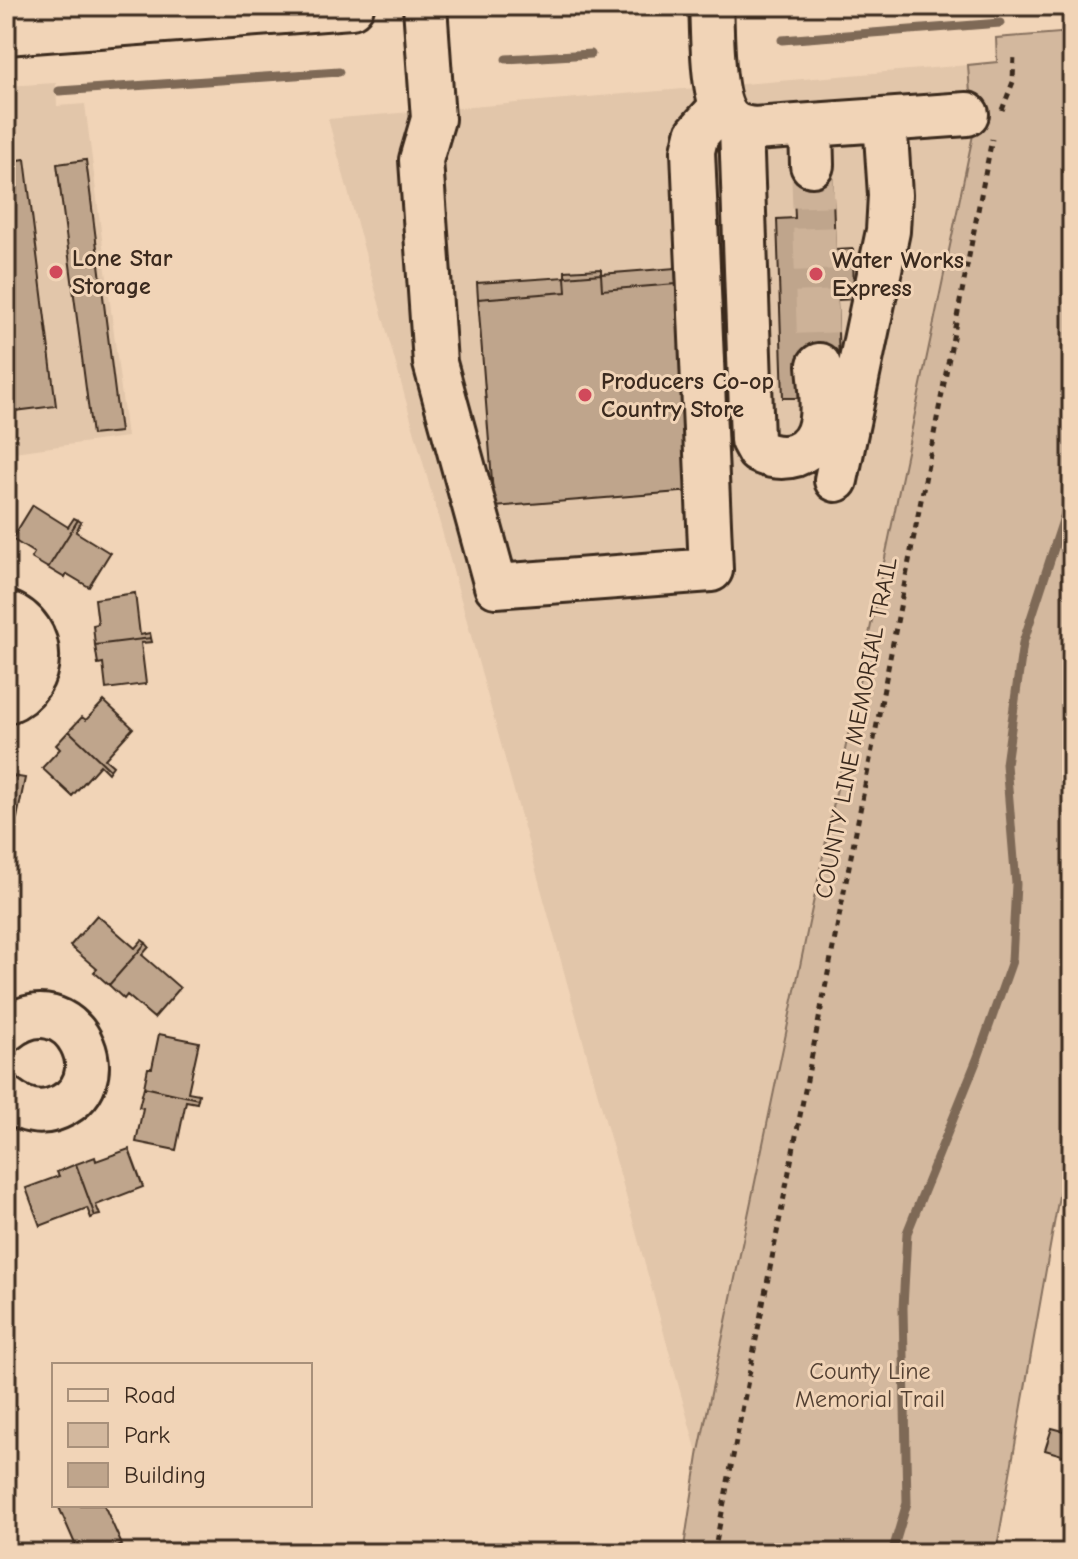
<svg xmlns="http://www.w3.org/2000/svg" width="1078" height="1559" font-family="'Comic Neue',sans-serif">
  <rect width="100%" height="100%" fill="#f1d4b7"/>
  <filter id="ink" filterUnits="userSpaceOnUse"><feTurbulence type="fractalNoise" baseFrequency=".0125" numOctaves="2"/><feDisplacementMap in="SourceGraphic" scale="16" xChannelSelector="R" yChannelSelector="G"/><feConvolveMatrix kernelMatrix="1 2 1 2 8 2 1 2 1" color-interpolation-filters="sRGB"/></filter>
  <g filter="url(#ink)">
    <path fill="#e2c6aa" d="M968 65 973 135 698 1456 328 119Z
      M56 83 57 106 85 104 127 437 6 453V86Z"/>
    <path fill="#d3b89e" stroke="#87715e" stroke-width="2" d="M1072 32V1122L996 1553H683L698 1456 973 135 968 65 997 62 996 38Z"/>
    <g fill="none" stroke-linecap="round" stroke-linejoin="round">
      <path stroke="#7e6957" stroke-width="9" d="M782 40 1000 23
        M506 59 591 54
        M59 91 339 72
        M892 1553 907 1503 903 1308 907 1233 978 1057 1012 961 1016 884 1006 764 1023 643 1069 502 1072 483"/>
    </g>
    <path fill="#bfa58c" stroke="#3b2a1e" stroke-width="2" d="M25 159 56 406 6 412V162Z
      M86 160 120 432 92 435 57 164Z
      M832 170 835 250 853 249 854 299 837 300 839 364 802 398H783L777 219 795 218 793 172Z
      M675 268 676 284 602 290 601 274Z
      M601 269V274L565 277V271Z
      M601 274 602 290 676 284 692 491 494 507 478 299 566 292 565 277Z
      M565 277 566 292 478 299 477 283Z
      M33 505 68 527 74 518 78 520 48 568 31 558 34 553 12 539Z
      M78 520 81 522 76 532 110 553 89 587 67 574 65 578 48 568Z
      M135 593 140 635 150 633 151 638 95 645 93 625 98 624 95 599Z
      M151 638 152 642 141 643 146 684 106 689 103 663 98 664 95 645Z
      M104 701 133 728 105 759 113 766 110 770 69 731 82 717 86 720Z
      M69 731 110 770 108 773 100 765 72 796 42 768 60 749 56 745Z
      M6 775 25 778 17 818 6 816Z
      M97 915 135 948 142 940 146 943 109 985 94 972 97 969 70 946Z
      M146 943 149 947 142 955 180 988 154 1018 127 995 124 999 109 985Z
      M159 1034 199 1042 188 1092 199 1094 198 1099 144 1087 148 1068H152Z
      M144 1087 198 1099 197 1103 186 1101 176 1150 136 1142 143 1108 139 1107Z
      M129 1149 143 1187 96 1205 100 1215 95 1216 76 1164 95 1157 96 1161Z
      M76 1164 95 1216 91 1218 87 1208 40 1226 26 1188 59 1176 57 1172Z
      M1072 1415V1458L1045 1450 1052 1428 1067 1432Z
      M58 1505H104L122 1545 105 1553H79Z"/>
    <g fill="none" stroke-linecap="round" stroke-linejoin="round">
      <path stroke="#cdb298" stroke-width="42" stroke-dasharray="42 21" stroke-linecap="butt" d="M812 165 819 365"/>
      <defs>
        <path id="minor" d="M425 6 433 119 421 160 435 363 496 586 711 570 693 151 697 134 721 107
          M711 6C713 34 710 103 731 121 738 127 746 128 754 129L967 114
          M811 125 812 165
          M741 127 752 440 758 451C770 457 782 459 795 455 831 442 821 395 819 365
          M836 480 888 231 890 195 885 120
          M6 612C48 627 47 686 6 702
          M6 1030C71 978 125 1087 52 1110 35 1115 20 1109 6 1098"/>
        <path id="major" d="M6 32 351 6"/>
      </defs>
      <use href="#minor" stroke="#3b2a1e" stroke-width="48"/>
      <use href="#major" stroke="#3b2a1e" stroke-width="50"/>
      <path stroke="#3b2a1e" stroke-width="5" stroke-dasharray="6 6" stroke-linecap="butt" d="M1002 110 1013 82 1014 54
        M714 1553 992 139"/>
      <use href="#minor" stroke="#f1d4b7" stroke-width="42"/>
      <use href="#major" stroke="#f1d4b7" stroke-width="44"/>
    </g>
  </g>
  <g fill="#d1495b" stroke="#f1d4b7" stroke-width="3">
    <circle cx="56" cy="272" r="8"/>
    <circle cx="816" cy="274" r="8"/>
    <circle cx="585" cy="395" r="8"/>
  </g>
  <g text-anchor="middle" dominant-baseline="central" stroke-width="6" stroke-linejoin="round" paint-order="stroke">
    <g font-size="24" font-weight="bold" fill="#3b2a1e" stroke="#f1d4b7" text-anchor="start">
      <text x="72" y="258">Lone Star<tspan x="72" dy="28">Storage</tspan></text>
      <text x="832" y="260">Water Works<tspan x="832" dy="28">Express</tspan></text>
      <text x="601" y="381">Producers Co-op<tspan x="601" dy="28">Country Store</tspan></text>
    </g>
    <g font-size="24" fill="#3b2a1e" stroke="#f1d4b7">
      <text transform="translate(856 728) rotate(-79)">COUNTY LINE MEMORIAL TRAIL</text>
    </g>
    <g font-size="24" fill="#523f31" stroke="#f1d4b7">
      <text x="870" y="1371">County Line<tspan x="870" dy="28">Memorial Trail</tspan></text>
    </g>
  </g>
  <rect width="1078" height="1559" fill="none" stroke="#f1d4b7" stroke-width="32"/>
  <rect x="16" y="16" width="1046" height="1527" fill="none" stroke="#3b2a1e" stroke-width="3" filter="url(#ink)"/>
  <rect x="52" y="1363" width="260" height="144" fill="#f1d4b7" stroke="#a8907a" stroke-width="2"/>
  <rect x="68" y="1389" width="40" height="12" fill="#f1d4b7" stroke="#a8907a" stroke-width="2"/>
  <text x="124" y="1403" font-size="24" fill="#3b2a1e">Road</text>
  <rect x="68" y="1423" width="40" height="24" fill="#d3b89e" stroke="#a8907a" stroke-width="2"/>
  <text x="124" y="1443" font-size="24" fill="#3b2a1e">Park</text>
  <rect x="68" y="1463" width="40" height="24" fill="#bfa58c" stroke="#a8907a" stroke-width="2"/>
  <text x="124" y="1483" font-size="24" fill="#3b2a1e">Building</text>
</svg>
